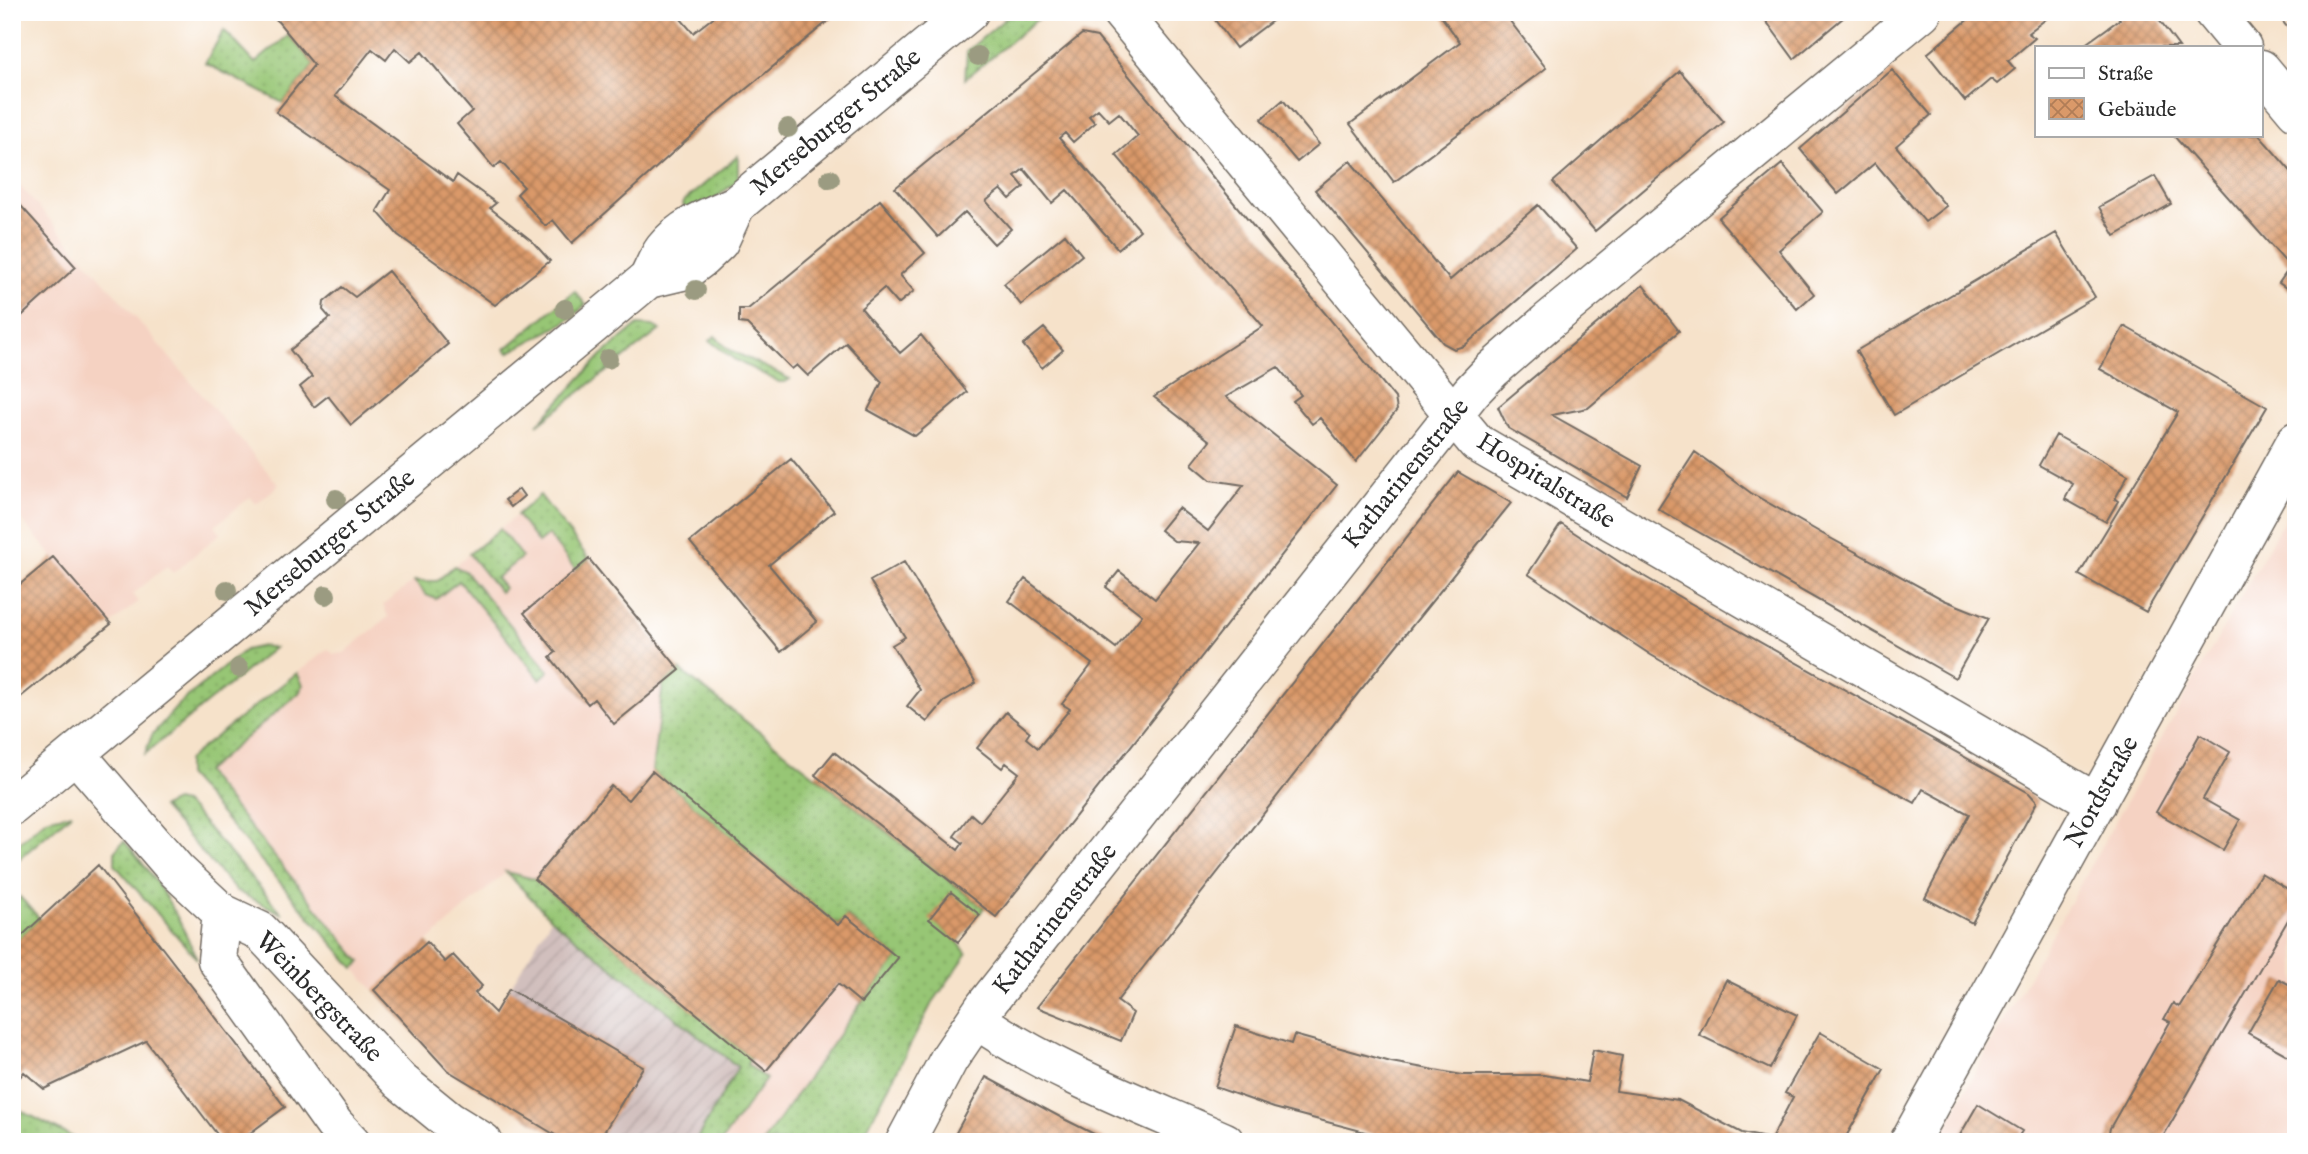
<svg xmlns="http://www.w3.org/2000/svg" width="2308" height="1154" font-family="'IM FELL English',serif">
  <defs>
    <pattern id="industrial-furrows" width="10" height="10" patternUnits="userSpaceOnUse" patternTransform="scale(1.75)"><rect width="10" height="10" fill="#d1bfbd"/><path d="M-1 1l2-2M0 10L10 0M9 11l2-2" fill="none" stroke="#b4a4a3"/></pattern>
    <pattern id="grass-dots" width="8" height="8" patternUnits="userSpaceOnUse" patternTransform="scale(1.75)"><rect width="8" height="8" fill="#97c675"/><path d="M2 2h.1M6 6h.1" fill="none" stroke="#82aa65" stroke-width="1.8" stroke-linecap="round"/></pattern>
    <pattern id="building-cross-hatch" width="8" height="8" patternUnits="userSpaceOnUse" patternTransform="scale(1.75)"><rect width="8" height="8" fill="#da9969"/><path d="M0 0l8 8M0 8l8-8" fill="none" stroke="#b17d57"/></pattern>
  </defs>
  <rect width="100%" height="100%" fill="#fff"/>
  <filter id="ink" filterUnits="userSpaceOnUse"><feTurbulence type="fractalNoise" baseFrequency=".0143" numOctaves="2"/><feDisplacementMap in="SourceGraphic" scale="14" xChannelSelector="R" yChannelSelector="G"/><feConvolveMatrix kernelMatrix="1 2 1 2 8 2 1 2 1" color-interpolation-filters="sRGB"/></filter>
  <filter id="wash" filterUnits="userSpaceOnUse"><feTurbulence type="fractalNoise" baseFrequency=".00686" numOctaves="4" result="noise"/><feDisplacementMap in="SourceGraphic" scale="28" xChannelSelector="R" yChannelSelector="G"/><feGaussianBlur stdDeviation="1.57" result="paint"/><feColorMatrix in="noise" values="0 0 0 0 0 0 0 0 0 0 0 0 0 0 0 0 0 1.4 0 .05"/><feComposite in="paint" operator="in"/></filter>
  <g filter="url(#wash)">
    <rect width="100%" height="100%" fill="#f6e2ca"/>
    <path fill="#f5d2c2" d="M12 177 99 275 279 485 256 504 250 497 215 526 221 533 173 573 167 566 133 594 138 602 111 624 12 509Z
      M2296 498V1142H1937L2030 974Z
      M517 515 538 543 548 535 576 570 589 559 680 670 663 684 846 916 898 958 861 1003 763 1142H721L766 1079 747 1063 751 1058 534 879 506 872 374 990 354 968 361 961 205 772 299 693 301 679 297 673 328 649 334 654 344 653 388 617 383 605 414 581 426 595 459 580 539 678 548 671 460 568 454 566 469 554 500 592 504 589 496 578 522 557 500 529Z"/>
    <path fill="url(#industrial-furrows)" d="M551 919 739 1067 695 1142H567L457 1076Z"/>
    <path fill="url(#grass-dots)" stroke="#617850" stroke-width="2" d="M1013 12H1046L965 79 967 51Z
      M224 30 255 63 289 35 314 65 283 103 205 63Z
      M738 156V180L690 219 685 214 683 202Z
      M575 291 586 305 564 323 508 353 505 349Z
      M638 325 653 326 660 330 537 425 602 355Z
      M715 336 728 349 790 379 785 382H779L735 360 710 341Z
      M540 495 589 559 576 570 548 535 538 543 517 515Z
      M500 529 522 557 496 578 504 588 500 592 469 554Z
      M454 566 465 571 549 671 540 679 459 581 436 599 426 595 414 581H437Z
      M263 646 274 648 145 754 152 735 180 703 245 650Z
      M680 670 984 908 958 942 967 954 931 1005 860 1142H763L861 1003 898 958 847 916 838 925 652 771 663 684Z
      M297 673 303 685 299 693 205 772 361 962 354 968 187 775V761L194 754Z
      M175 801 183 803 192 810 283 914 236 891 162 807Z
      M72 813 12 865V849L46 819Z
      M124 841C157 878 178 914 197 959L115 865V851Z
      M506 872 534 879 751 1058 747 1064 766 1079 721 1142H695L738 1067 551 919Z
      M20 897 40 919 12 945V904Z
      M12 1106 82 1142H12Z"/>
    <g id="blocks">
      <path fill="url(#building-cross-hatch)" d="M270 12H675L693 33 720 12H839L717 113 572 243 553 220 545 226 517 194 524 187 501 162 494 168 457 124 472 111 422 52 410 62 395 48 386 60 372 49 335 96 453 182 457 175 496 203 490 208 532 241 550 261 495 305 398 235 377 211 390 190 276 112 314 65Z
        M1209 12H1284L1236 48Z
        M1438 12H1503L1546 68 1394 182 1350 124 1460 42Z
        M1763 12H1850L1794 59 1761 14Z
        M1977 12H2055L2028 33 2035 38 2008 61 2015 69 1997 84 1991 79 1965 101 1927 54Z
        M2114 12H2153L2179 47H2085L2084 45 2120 19Z
        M2274 12H2296V38L2279 17Z
        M1082 34 1097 37 1395 398 1397 410 1356 462 1320 418 1312 424 1293 401 1301 395 1278 367 1226 397 1337 485 996 917 815 775 834 752 958 850 963 843 954 836 971 814 980 822 1019 773 1006 763 1002 768 977 748 1006 712 1030 732 1026 738 1038 748 1070 709 1062 704 1092 664 1009 601 1025 579 1116 648 1142 615 1106 587 1119 571 1155 599 1199 543 1174 541 1160 530 1178 508 1208 531 1244 485 1211 480 1192 464 1210 441 1154 397 1263 326 1116 155 1138 136 1119 113 1109 121 1098 109 1089 116 1095 123 1073 142 1065 133 1059 138 1140 230 1118 249 1067 190 1052 203 1024 169 1015 176 1024 187 1010 199 1001 189 986 201 1011 229 994 244 965 212 938 237 895 188Z
        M1892 70 1931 115 1896 146 1946 206 1925 222 1875 163 1838 194 1800 149Z
        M1680 71 1724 122 1595 231 1553 182Z
        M1283 100 1319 144 1297 162 1261 119Z
        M2173 135H2259L2296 177V295L2279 283 2290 267Z
        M1350 161 1450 280 1538 205 1577 249 1464 346 1454 349 1443 343 1315 190Z
        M1782 164 1823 212 1779 250 1814 294 1797 309 1718 218Z
        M2155 176 2171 204 2115 236 2099 207Z
        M12 196 76 267 16 321 12 317Z
        M880 200 925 253 900 275 914 291 898 304 884 288 861 308 900 353 921 335 967 392 915 436 868 410 882 382 846 343 808 376 797 365 792 369 747 324 739 323V309H748Z
        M2056 233 2095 297 1894 415 1856 351Z
        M1065 234 1082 255 1021 305 1004 284Z
        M388 271 448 344 351 425 328 396 314 407 300 387 312 377 290 350 330 318 323 310 324 302 342 287 355 297Z
        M1643 285 1679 331 1588 408 1552 415 1642 466 1627 497 1508 428 1498 407Z
        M2124 326 2267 407 2146 612 2079 575 2178 412 2100 369Z
        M1044 328 1063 350 1042 368 1023 345Z
        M2056 435 2128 475 2115 499 2118 501 2106 522 2065 499 2073 484 2039 465Z
        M1695 452 1751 493 1821 533 1944 600 1989 618 1955 678 1658 509Z
        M791 459 834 511 769 565 817 622 781 652 690 542Z
        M1458 472 1511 503 1347 707 1117 1001 1133 1013 1121 1041 1037 1007Z
        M519 489 524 496 511 507 505 500Z
        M1561 524 1621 563 1683 599 2029 793 2037 802 1972 923 1925 898 1969 814 1923 789 1915 803 1777 728 1651 655 1528 574Z
        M53 557 111 624 12 704V591Z
        M589 559 680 670 614 724 594 699 588 704 550 657 556 652 524 613Z
        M904 562 976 683 944 702 927 722 907 706 920 690 892 645 905 637 870 581Z
        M2200 734 2230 752 2203 799 2240 820 2223 850 2156 812Z
        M652 771 838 925 846 916 898 958 861 1003 838 984 766 1071 534 879 611 786 628 800Z
        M98 865 285 1107 238 1142H223L146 1041 44 1089 24 1072 12 1086V945Z
        M2261 873 2296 894V906L2160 1142H2107L2110 1128 2170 1022 2164 1019 2173 1003 2179 1007Z
        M951 892 980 915 958 942 929 919Z
        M427 942 445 962 453 955 482 986 475 993 495 1013 509 989 643 1067 598 1142H567L447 1070 374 990Z
        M2279 979 2296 988V1060L2248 1033Z
        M1726 980 1797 1015 1770 1069 1699 1035Z
        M1236 1026 1291 1044 1294 1035 1391 1062 1462 1075H1544L1587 1082 1593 1050 1622 1056 1616 1091 1678 1100 1742 1133 1771 1139 1793 1097 1785 1093 1820 1032 1884 1069 1843 1142H1403L1274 1108 1215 1087Z
        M986 1077 1062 1118 1110 1142H951Z
        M1978 1104 2022 1131 2015 1142H1956Z"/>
    </g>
  </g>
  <g filter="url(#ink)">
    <use href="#blocks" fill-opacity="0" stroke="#726b63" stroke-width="2"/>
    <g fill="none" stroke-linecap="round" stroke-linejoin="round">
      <defs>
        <path id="minor" d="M1121 12 1477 443 2097 803
          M2213 12 2242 47
          M2261 69 2296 111
          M76 754 177 871 222 913 260 931 400 1081 449 1121 483 1142
          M222 913 217 960 334 1124 351 1142
          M976 1019C1048 1070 1144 1106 1225 1142
          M905 1142 949 1059 985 1006 1471 392 1492 370 1546 323 1922 12
          M1909 1142 2296 441"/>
        <path id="major" d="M648 279C653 270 657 258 664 249 682 226 710 216 736 205L969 12
          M12 806 642 284 648 279 686 270 702 258 719 242 736 205"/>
      </defs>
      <use href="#minor" stroke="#726b63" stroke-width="41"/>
      <use href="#major" stroke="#726b63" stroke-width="41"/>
      <use href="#minor" stroke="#fff" stroke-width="38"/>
      <use href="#major" stroke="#fff" stroke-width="38"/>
    </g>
    <g fill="#9b9b81">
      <circle cx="978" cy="56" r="10"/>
      <circle cx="788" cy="128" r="10"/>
      <circle cx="830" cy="179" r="10"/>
      <circle cx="696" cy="290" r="10"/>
      <circle cx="565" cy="309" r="10"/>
      <circle cx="608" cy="359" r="10"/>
      <circle cx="336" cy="499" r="10"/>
      <circle cx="227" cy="590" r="10"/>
      <circle cx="326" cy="595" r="10"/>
      <circle cx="239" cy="668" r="10"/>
    </g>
  </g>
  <g text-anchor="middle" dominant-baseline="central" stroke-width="5" stroke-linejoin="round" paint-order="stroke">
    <g font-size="26" fill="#2b2b2b" stroke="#fff">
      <text transform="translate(836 122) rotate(-40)">Merseburger Straße</text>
      <text transform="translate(1406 474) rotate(-51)">Katharinenstraße</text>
      <text transform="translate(1546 481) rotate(32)">Hospitalstraße</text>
      <text transform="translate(330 543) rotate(-40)">Merseburger Straße</text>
      <text transform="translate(2102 792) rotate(-61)">Nordstraße</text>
      <text transform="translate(1055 919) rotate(-52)">Katharinenstraße</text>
      <text transform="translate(319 997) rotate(46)">Weinbergstraße</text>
    </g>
  </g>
  <rect width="2308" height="1154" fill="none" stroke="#fff" stroke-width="42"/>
  <rect x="2035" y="46" width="228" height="91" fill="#ffffff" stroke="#aaaaaa" stroke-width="2"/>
  <rect x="2049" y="68" width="35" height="10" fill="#ffffff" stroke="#aaaaaa" stroke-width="2"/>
  <text x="2098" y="80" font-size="21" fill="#2b2b2b">Straße</text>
  <rect x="2049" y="98" width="35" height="21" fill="url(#building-cross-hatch)" stroke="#aaaaaa" stroke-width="2"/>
  <text x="2098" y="116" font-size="21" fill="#2b2b2b">Gebäude</text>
</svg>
